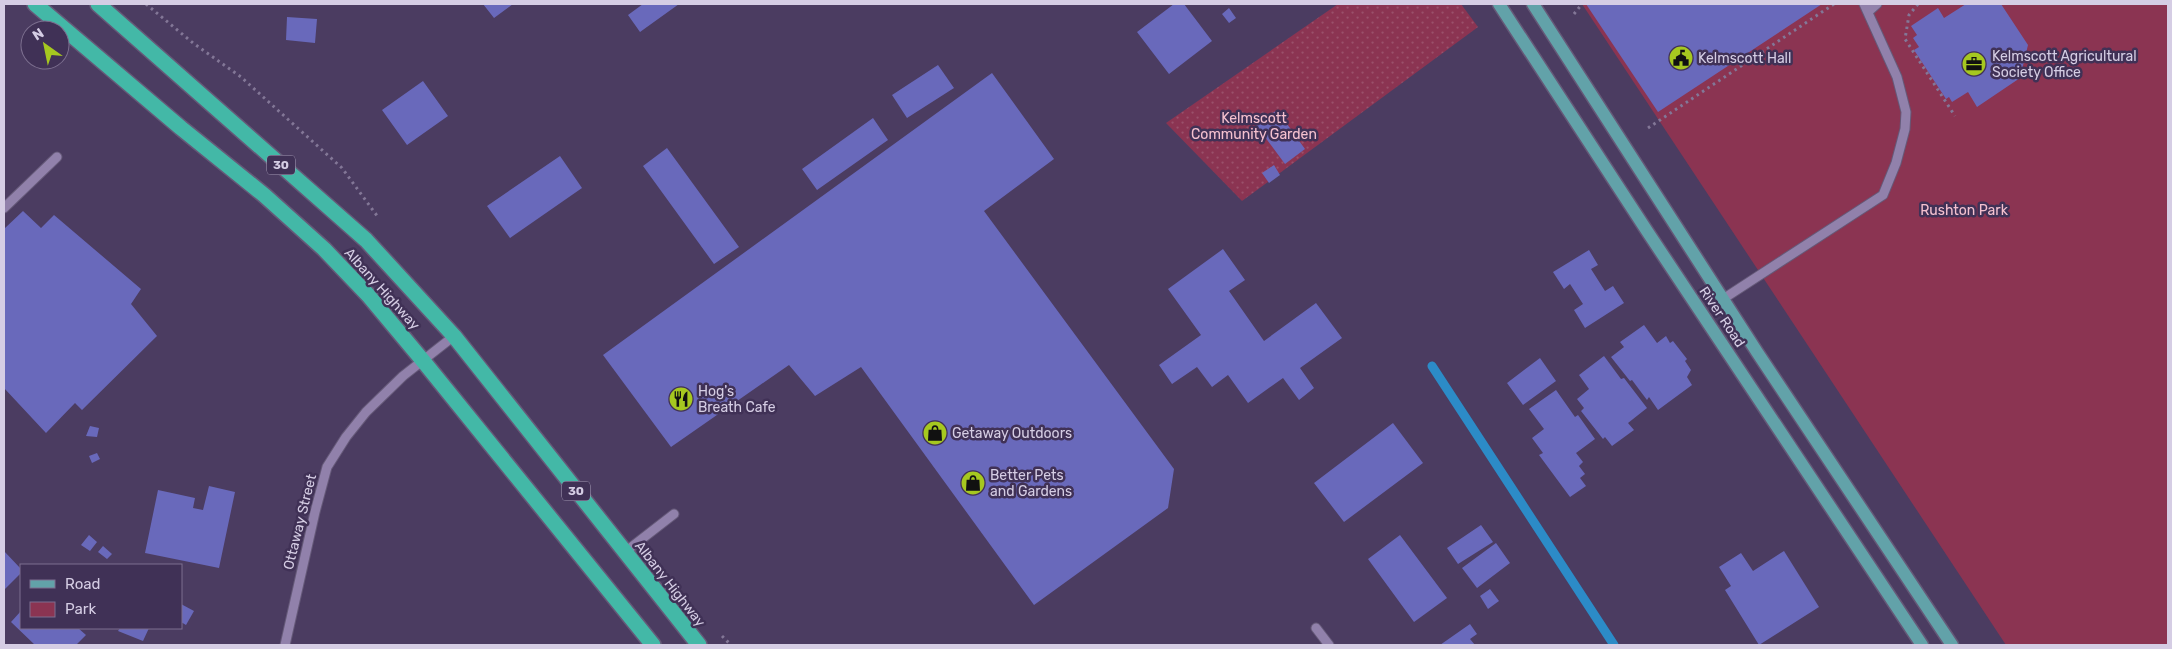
<svg xmlns="http://www.w3.org/2000/svg" width="2172" height="649" font-family="Rubik,sans-serif">
  <defs>
    <pattern id="garden-dots" width="8" height="8" patternUnits="userSpaceOnUse" patternTransform="scale(1.25)"><rect width="8" height="8" fill="#8b3452"/><path d="M2 2h.1M6 6h.1" fill="none" stroke="#9a506b" stroke-width="1.8" stroke-linecap="round"/></pattern>
  </defs>
  <rect width="100%" height="100%" fill="#4b3c61"/>
  <path fill="#8b3452" d="M1582 4H2168V645H2006Z"/>
  <path fill="url(#garden-dots)" d="M1338 4H1461L1478 27 1242 201 1166 123Z"/>
  <g fill="none" stroke-linecap="round" stroke-linejoin="round">
    <path stroke="#2c8bc7" stroke-width="9" d="M1432 366 1614 645"/>
  </g>
  <path fill="#6969bb" d="M483 4H513L494 18Z
    M643 4H679L640 32 628 15Z
    M1174 4H1184L1212 41 1169 74 1137 32Z
    M1586 4H1822L1658 112Z
    M1966 4H2001L2028 45 2020 78 1977 107 1968 92 1952 102 1949 97 1946 99 1914 50 1919 47 1913 38 1917 35 1911 26 1938 8 1944 18Z
    M1229 8 1236 18 1229 23 1222 14Z
    M287 17 317 19 315 43 286 40Z
    M938 65 954 88 907 118 892 95Z
    M992 73 1054 159 984 211 1174 469 1168 508 1034 605 861 367 815 396 789 365 671 447 603 355Z
    M423 81 448 116 407 145 382 110Z
    M1277 110 1305 149 1285 164 1256 125Z
    M873 118 888 140 817 190 802 169Z
    M667 148 739 247 714 264 643 166Z
    M560 156 582 188 510 238 487 206Z
    M1274 165 1280 175 1269 183 1262 173Z
    M23 211 41 228 54 215 141 289 131 304 157 336 82 410 75 403 46 433 4 388V229Z
    M1223 249 1245 280 1229 291 1264 341 1316 303 1342 338 1300 368 1314 388 1299 400 1283 378 1248 403 1228 375 1212 387 1197 367 1172 384 1159 365 1201 335 1168 289Z
    M1589 250 1598 265 1591 269 1605 291 1613 286 1624 303 1585 328 1574 310 1583 304 1570 284 1564 289 1553 272Z
    M1644 325 1657 343 1666 336 1670 343 1673 341 1687 359 1685 361 1691 370 1687 377 1692 385 1658 410 1649 397 1647 400 1632 380 1630 381 1611 357 1624 347 1620 342Z
    M1604 356 1621 379 1624 378 1647 408 1628 423 1634 430 1612 446 1605 437 1603 439 1581 411 1584 408 1577 399 1589 389 1579 375Z
    M1540 358 1556 381 1523 405 1507 383Z
    M1556 390 1575 417 1578 415 1595 439 1576 453 1583 462 1579 466 1585 474 1580 478 1586 486 1570 497 1539 455 1543 453 1532 438 1544 429 1529 409Z
    M1393 423 1423 463 1344 522 1314 483Z
    M90 426 99 428 97 437 86 436Z
    M97 453 100 459 92 463 89 456Z
    M209 486 235 492 219 568 145 553 158 490 195 498 193 508 203 510Z
    M1481 525 1493 542 1458 564 1447 548Z
    M89 535 97 542 90 551 81 545Z
    M1400 535 1447 598 1414 622 1368 559Z
    M1496 543 1510 563 1477 588 1462 568Z
    M103 546 112 554 107 559 98 552Z
    M4 551 21 569V573L4 590Z
    M1784 551 1819 607 1759 645 1725 590 1731 586 1719 567 1741 553 1753 571Z
    M1490 589 1499 601 1488 609 1480 596Z
    M181 604 194 611 186 625 181 622Z
    M21 611V628H78L86 635 76 645H35L11 622Z
    M1470 624 1477 634 1470 639 1475 645H1440Z
    M120 628H149L143 641 118 631Z"/>
  <g fill="none" stroke-linecap="round" stroke-linejoin="round">
    <defs>
      <path id="minor" d="M1868 12 1877 4
        M4 208 57 157
        M1723 299 1883 195 1896 163 1905 129 1906 112 1897 77 1864 4
        M625 552 674 514
        M1316 628 1329 645
        M285 645 315 512 327 467 346 437 366 412 403 376 454 336"/>
      <path id="major" d="M1499 4 1647 231 1922 645
        M1533 4 1757 352 1952 645"/>
      <path id="highway" d="M35 4 181 128 264 195 324 249 368 295 424 362 653 645
        M98 4 366 240 454 336 699 645"/>
    </defs>
    <use href="#minor" stroke="#655978" stroke-width="11"/>
    <use href="#major" stroke="#655978" stroke-width="15"/>
    <use href="#highway" stroke="#655978" stroke-width="18"/>
    <path stroke="#837797" stroke-width="3" stroke-dasharray="2.5 4" stroke-linecap="butt" d="M146 4 193 43 241 77 342 168 378 217
      M1918 4 1909 15 1905 39 1955 116
      M1574 14 1582 4
      M1648 128 1834 4
      M722 636 731 645"/>
    <use href="#minor" stroke="#9181ab" stroke-width="9"/>
    <use href="#major" stroke="#62a2a9" stroke-width="12"/>
    <use href="#highway" stroke="#43b8a7" stroke-width="15"/>
  </g>
  <defs>
    <symbol id="civic-disc" viewBox="-11 -11 22 22"><circle r="9.5" fill="#a6c820" stroke="#403156"/><path d="M-.6-6.5H3V-4.5H.6V-3L4-1V1h2V6H-6V1h2V-1L-.6-3ZM-1.2 2.5V6h2.4V2.5Z" fill="#111"/></symbol>
    <symbol id="office-disc" viewBox="-11 -11 22 22"><circle r="9.5" fill="#a6c820" stroke="#403156"/><path d="M-6-3h4V-5.5h4V-3h4V5H-6ZM-1-4.5V-3h2v-1.5ZM-6 0V1H6V0Z" fill="#111"/></symbol>
    <symbol id="restaurant-disc" viewBox="-11 -11 22 22"><circle r="9.5" fill="#a6c820" stroke="#403156"/><path d="M-5-6h1v4h1v-4h1v4h1v-4h1v5L-1.5 .5V6h-2V.5L-5-1ZM5-6V6H3V1.5H1.5Q1.5-4 5-6Z" fill="#111"/></symbol>
    <symbol id="shop-disc" viewBox="-11 -11 22 22"><circle r="9.5" fill="#a6c820" stroke="#403156"/><path d="M-5-2.5h2.3a2.7 3.5 0 0 1 5.4 0H5L5.5 6h-11ZM-1.5-2.5h3a1.5 2.3 0 0 0-3 0Z" fill="#111"/></symbol>
  </defs>
  <g fill-rule="evenodd">
    <use href="#civic-disc" x="1667" y="44" width="28" height="28"/>
    <use href="#office-disc" x="1960" y="50" width="28" height="28"/>
    <use href="#restaurant-disc" x="667" y="385" width="28" height="28"/>
    <use href="#shop-disc" x="921" y="419" width="28" height="28"/>
    <use href="#shop-disc" x="959" y="469" width="28" height="28"/>
  </g>
  <g text-anchor="middle" dominant-baseline="central" stroke-width="5" stroke-linejoin="round" paint-order="stroke">
    <g fill="#403156" stroke="#a89eb9" stroke-width="1">
      <rect x="267" y="155.5" width="28" height="19" rx="4"/>
      <rect x="562" y="481.5" width="28" height="19" rx="4"/>
    </g>
    <g font-size="12" font-weight="bold" fill="#d5cde4">
      <text x="281" y="165">30</text>
      <text x="576" y="491">30</text>
    </g>
    <g font-size="14" fill="#d5cde4" stroke="#403156" text-anchor="start">
      <text x="1992" y="56">Kelmscott Agricultural<tspan x="1992" dy="16">Society Office</tspan></text>
      <text x="1698" y="58">Kelmscott Hall</text>
      <text x="698" y="391">Hog's<tspan x="698" dy="16">Breath Cafe</tspan></text>
      <text x="952" y="433">Getaway Outdoors</text>
      <text x="990" y="475">Better Pets<tspan x="990" dy="16">and Gardens</tspan></text>
    </g>
    <g font-size="14" fill="#f5c1cf" stroke="#403156">
      <text x="1254" y="118">Kelmscott<tspan x="1254" dy="16">Community Garden</tspan></text>
      <text x="1964" y="210">Rushton Park</text>
    </g>
    <g font-size="14" fill="#d5cde4" stroke="#403156">
      <text transform="translate(382 289) rotate(48)">Albany Highway</text>
      <text transform="translate(1722 317) rotate(56)">River Road</text>
      <text transform="translate(300 522) rotate(-76)">Ottaway Street</text>
      <text transform="translate(670 584) rotate(52)">Albany Highway</text>
    </g>
  </g>
  <rect width="2172" height="649" fill="none" stroke="#d5cde4" stroke-width="10"/>
  <rect x="20" y="564" width="162" height="65" fill="#403156" stroke="#7c6f8f"/>
  <rect x="30" y="580" width="25" height="8" fill="#62a2a9" stroke="#7c6f8f"/>
  <text x="65" y="589" font-size="15" fill="#d5cde4">Road</text>
  <rect x="30" y="602" width="25" height="15" fill="#8b3452" stroke="#7c6f8f"/>
  <text x="65" y="614" font-size="15" fill="#d5cde4">Park</text>
  <g transform="translate(45 45) rotate(327)"><circle r="24" fill="#403156" stroke="#7c6f8f"/>
  <path d="M0-4L9 19L0 12L-9 19Z" fill="#a6c820"/>
  <text y="-8" font-size="14" font-weight="bold" text-anchor="middle" fill="#d5cde4">N</text>
  </g>
</svg>
